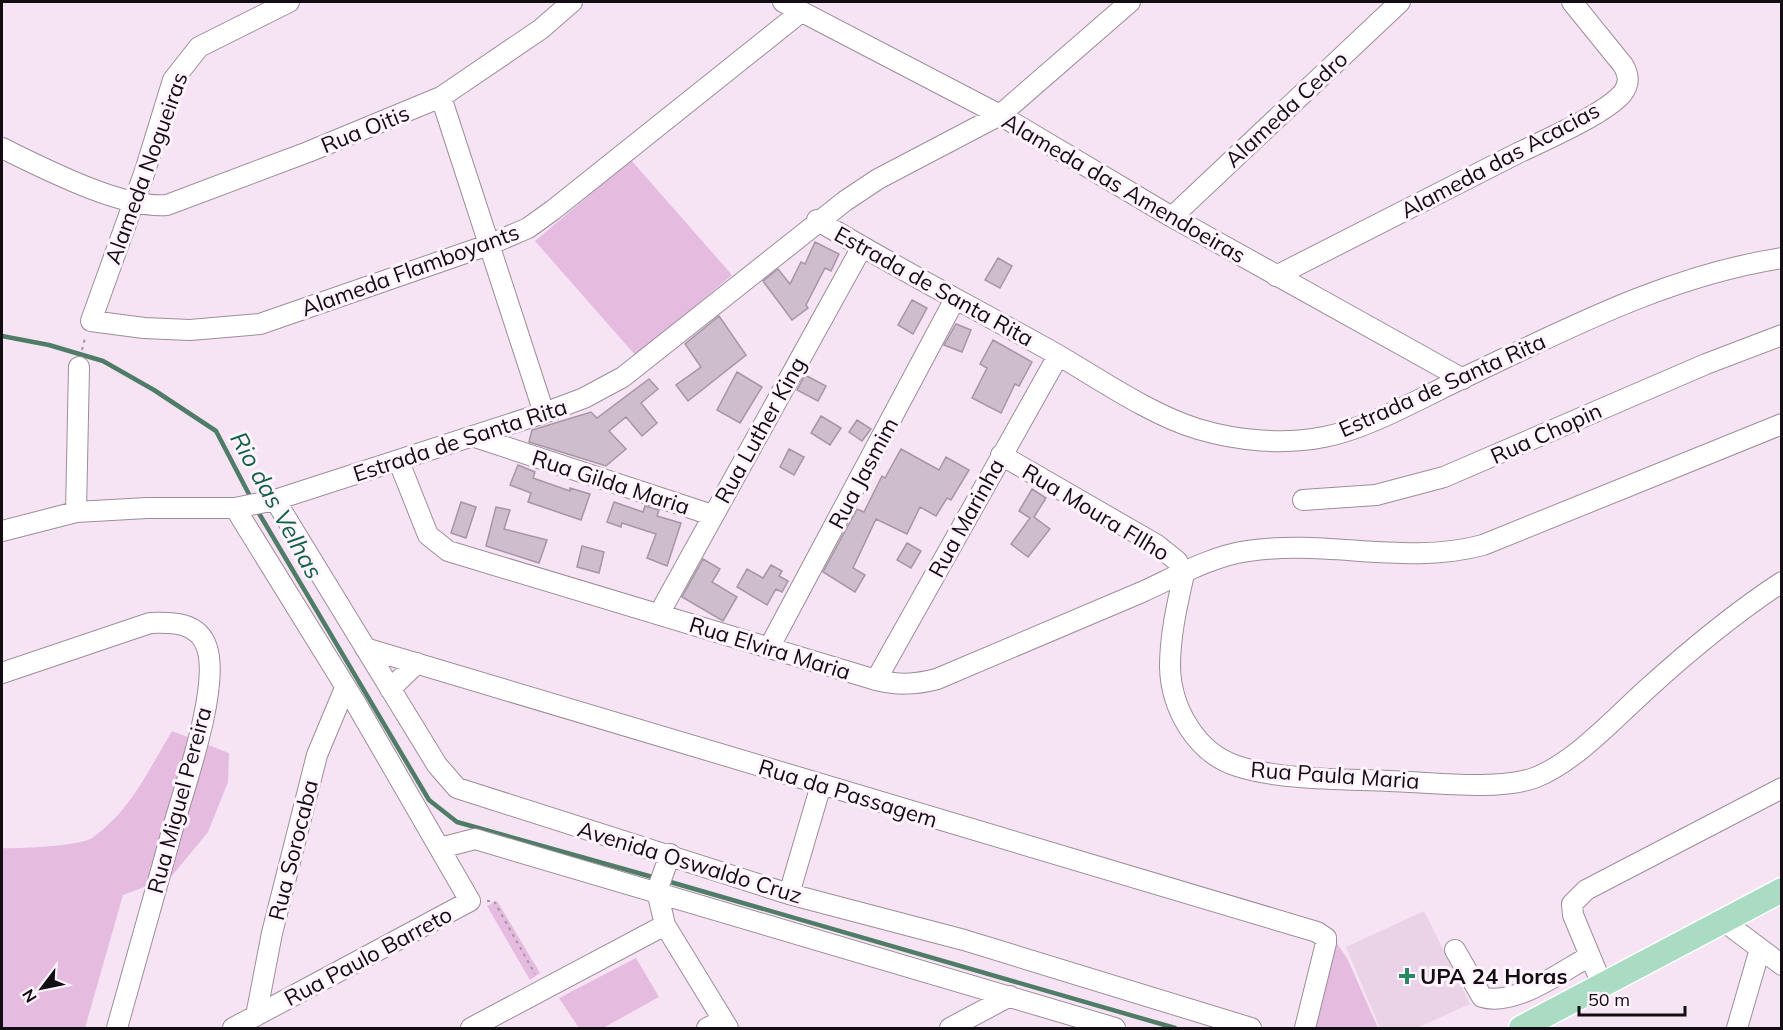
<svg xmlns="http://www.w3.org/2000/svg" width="1783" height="1030" font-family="Mulish,sans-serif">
  <rect width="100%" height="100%" fill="#f6e4f4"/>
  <path fill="#ead3e7" d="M1424 911 1470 1004 1417 1028H1380L1346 947Z"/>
  <path fill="#e5bbe0" d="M631 160 732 275 636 356 535 241Z
    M172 731 229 753 228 782 208 832 171 877 123 895 85 1028H2V848C18 849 80 846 92 838 130 812 149 769 172 731Z
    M497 901 540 973 530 980 487 906Z
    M1335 941 1347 958 1378 1028H1308Z
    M636 958 659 997 603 1028H579L559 998Z"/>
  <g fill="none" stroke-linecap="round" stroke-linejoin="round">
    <path stroke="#4f7c66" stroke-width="4.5" d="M2 336 49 345 103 361 154 390 216 431 252 500
      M257 510 429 800 457 822 656 878
      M667 881 1175 1028"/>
  </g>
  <path fill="#cebdcc" stroke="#a696a4" stroke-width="1.5" d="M815 242 839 254 831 271 825 268 806 305 808 308 792 320 763 281 778 269 790 284 801 262 805 264Z
    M998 258 1012 266 1000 288 985 280Z
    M912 300 927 308 913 334 898 325Z
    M719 316 746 355 688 401 676 385 701 367 685 344Z
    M956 324 971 330 962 352 944 345Z
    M993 340 1032 362 1019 386 1015 384 1001 413 972 398 987 368 980 364Z
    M737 372 762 387 740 423 717 410Z
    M805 375 826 386 818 401 797 390Z
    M649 379 658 389 641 403 657 423 642 436 626 417 609 431 626 449 606 466 529 442 532 430 591 412 597 418Z
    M821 416 841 428 830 445 811 433Z
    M857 420 871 429 862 441 849 432Z
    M789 449 804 457 794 475 780 467Z
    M901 449 939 470 946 457 969 470 951 500 947 498 936 516 920 507 907 534 876 519 853 568 865 575 855 592 823 572 857 509 864 512 882 476 885 478Z
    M518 465 535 472 533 478 570 491V488L590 494 581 520 528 502 531 493 510 485Z
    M1032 489 1046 498 1034 517 1050 529 1028 557 1011 544 1030 518 1019 511Z
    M461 502 476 507 466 538 451 533Z
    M614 502 643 512 645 506 659 510 657 516 681 523 667 566 647 558 656 534 622 523 621 527 607 522Z
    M496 507 510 510 504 529 547 540 539 563 486 546Z
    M907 543 921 551 911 568 897 560Z
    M582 546 604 552 599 573 577 567Z
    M703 559 720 569 712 582 737 597 723 621 682 597Z
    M771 565 782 571 779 576 788 581 782 592 776 589 767 605 737 587 747 569 763 578Z"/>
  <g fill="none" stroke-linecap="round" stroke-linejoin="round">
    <defs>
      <path id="minor" d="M289 2 199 47 173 80 145 171 91 321 144 328 190 330 260 324 491 244 528 228 553 210 801 12
        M783 2 1000 115 1172 217 1463 379
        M441 97 544 413
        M2 148C43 168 122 209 167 205L308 152 441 97 541 29 572 2
        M1172 217 1400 2
        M817 220C896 268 978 310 1058 355 1099 379 1153 416 1198 429 1238 441 1284 445 1324 437 1367 429 1421 398 1461 379 1565 330 1666 276 1782 258
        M1276 276C1357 235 1438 194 1518 153 1545 140 1603 115 1622 94 1630 84 1629 75 1623 65L1572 2
        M475 437 712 515
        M1001 455 1157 545 1177 561 1184 574
        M399 462 428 535 448 551 876 680C898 685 914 685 937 679 1005 650 1073 621 1142 592 1175 577 1211 556 1248 551 1327 539 1405 566 1483 545L1782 424
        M275 500 437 765 457 788 789 894 964 940 1251 1028
        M1303 500 1376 495 1444 477 1706 364 1782 335
        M76 512 79 367
        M2 531 76 512 147 508H235L275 500 544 413 584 398 623 377 845 201 878 179 1000 115 1130 2
        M1184 574C1177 605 1170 635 1170 667 1171 708 1196 753 1237 766 1279 780 1344 779 1389 781 1428 782 1498 791 1534 778 1574 763 1615 718 1647 689 1690 650 1733 614 1782 582
        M659 614 862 247
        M770 646 955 299
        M365 648 1317 932 1326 938V943L1305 1028
        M2 673 150 623C173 622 199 622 207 648 220 688 184 788 172 831 154 897 135 963 117 1028
        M876 680 1058 356
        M390 689 417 663
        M440 848 475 839 1115 1028
        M670 854 657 891 665 925 728 1028
        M789 894 821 785
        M1722 920 1782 965
        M1455 950 1482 997C1515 1007 1562 971 1590 956
        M1603 987 1573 915 1572 904 1586 890 1782 788
        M256 1016 272 933 317 755 345 688
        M233 1028 470 901 355 702 235 508
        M471 1028 665 925
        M707 1028 723 1020
        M950 1028 1010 996
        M1737 1028 1760 949"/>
      <path id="major" d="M1521 1028 1782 890"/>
    </defs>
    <use href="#minor" stroke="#9d8d9b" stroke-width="22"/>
    <use href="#major" stroke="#fff" stroke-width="27"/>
    <path stroke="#a497a3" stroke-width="2" stroke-dasharray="3 4.5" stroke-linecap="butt" d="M82 350 85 338
      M487 901H494L535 974"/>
    <use href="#minor" stroke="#fff" stroke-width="20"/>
    <use href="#major" stroke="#aadcc4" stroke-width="24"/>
  </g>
  <path fill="#298861" stroke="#fff4fd" stroke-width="2" d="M1404 967h6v6h6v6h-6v6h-6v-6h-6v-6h6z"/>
  <g text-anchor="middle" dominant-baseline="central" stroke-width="6" stroke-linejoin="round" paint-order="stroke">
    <g font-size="22" fill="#120d12" stroke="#fff4fd">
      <text transform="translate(1286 109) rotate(-43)">Alameda Cedro</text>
      <text transform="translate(365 129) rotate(-22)">Rua Oitis</text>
      <text transform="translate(1500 160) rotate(-28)">Alameda das Acacias</text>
      <text transform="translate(146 168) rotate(-70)">Alameda Nogueiras</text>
      <text transform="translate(1124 188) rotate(30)">Alameda das Amendoeiras</text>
      <text transform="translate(410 270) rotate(-20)">Alameda Flamboyants</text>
      <text transform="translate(934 286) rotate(29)">Estrada de Santa Rita</text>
      <text transform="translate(1442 385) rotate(-24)">Estrada de Santa Rita</text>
      <text transform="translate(760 430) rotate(-61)">Rua Luther King</text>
      <text transform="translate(1546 433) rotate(-24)">Rua Chopin</text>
      <text transform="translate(460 440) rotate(-18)">Estrada de Santa Rita</text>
      <text transform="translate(863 473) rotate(-62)">Rua Jasmim</text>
      <text transform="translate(611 482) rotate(18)">Rua Gilda Maria</text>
      <text transform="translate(1096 512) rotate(31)">Rua Moura FIlho</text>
      <text transform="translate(966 518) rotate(-61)">Rua Marinha</text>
      <text transform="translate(770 648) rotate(17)">Rua Elvira Maria</text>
      <text transform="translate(1335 775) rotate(4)">Rua Paula Maria</text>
      <text transform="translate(848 793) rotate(17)">Rua da Passagem</text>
      <text transform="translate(179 800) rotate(-75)">Rua Miguel Pereira</text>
      <text transform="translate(293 850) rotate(-76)">Rua Sorocaba</text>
      <text transform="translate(690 862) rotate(17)">Avenida Oswaldo Cruz</text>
      <text transform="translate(368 956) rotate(-28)">Rua Paulo Barreto</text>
    </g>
    <g font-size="22" font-weight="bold" fill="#120d12" stroke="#fff4fd" text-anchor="start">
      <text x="1420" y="976">UPA 24 Horas</text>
    </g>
    <g font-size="24" font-style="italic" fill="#0f6142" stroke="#fff4fd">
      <text transform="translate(277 505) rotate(61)">Rio das Velhas</text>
    </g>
  </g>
  <rect width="1783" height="1030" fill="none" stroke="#120d12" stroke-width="6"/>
  <g transform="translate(42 988) rotate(238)" stroke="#fff4fd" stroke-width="4.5" paint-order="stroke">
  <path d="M0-4.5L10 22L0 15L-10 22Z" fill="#120d12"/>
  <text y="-9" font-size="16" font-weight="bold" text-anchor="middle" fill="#120d12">N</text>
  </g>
  <path d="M1579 1006v9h106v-9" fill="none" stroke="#120d12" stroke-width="3"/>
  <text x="1588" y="1006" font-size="18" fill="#120d12" stroke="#fff4fd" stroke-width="4.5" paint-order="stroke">50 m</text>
</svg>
